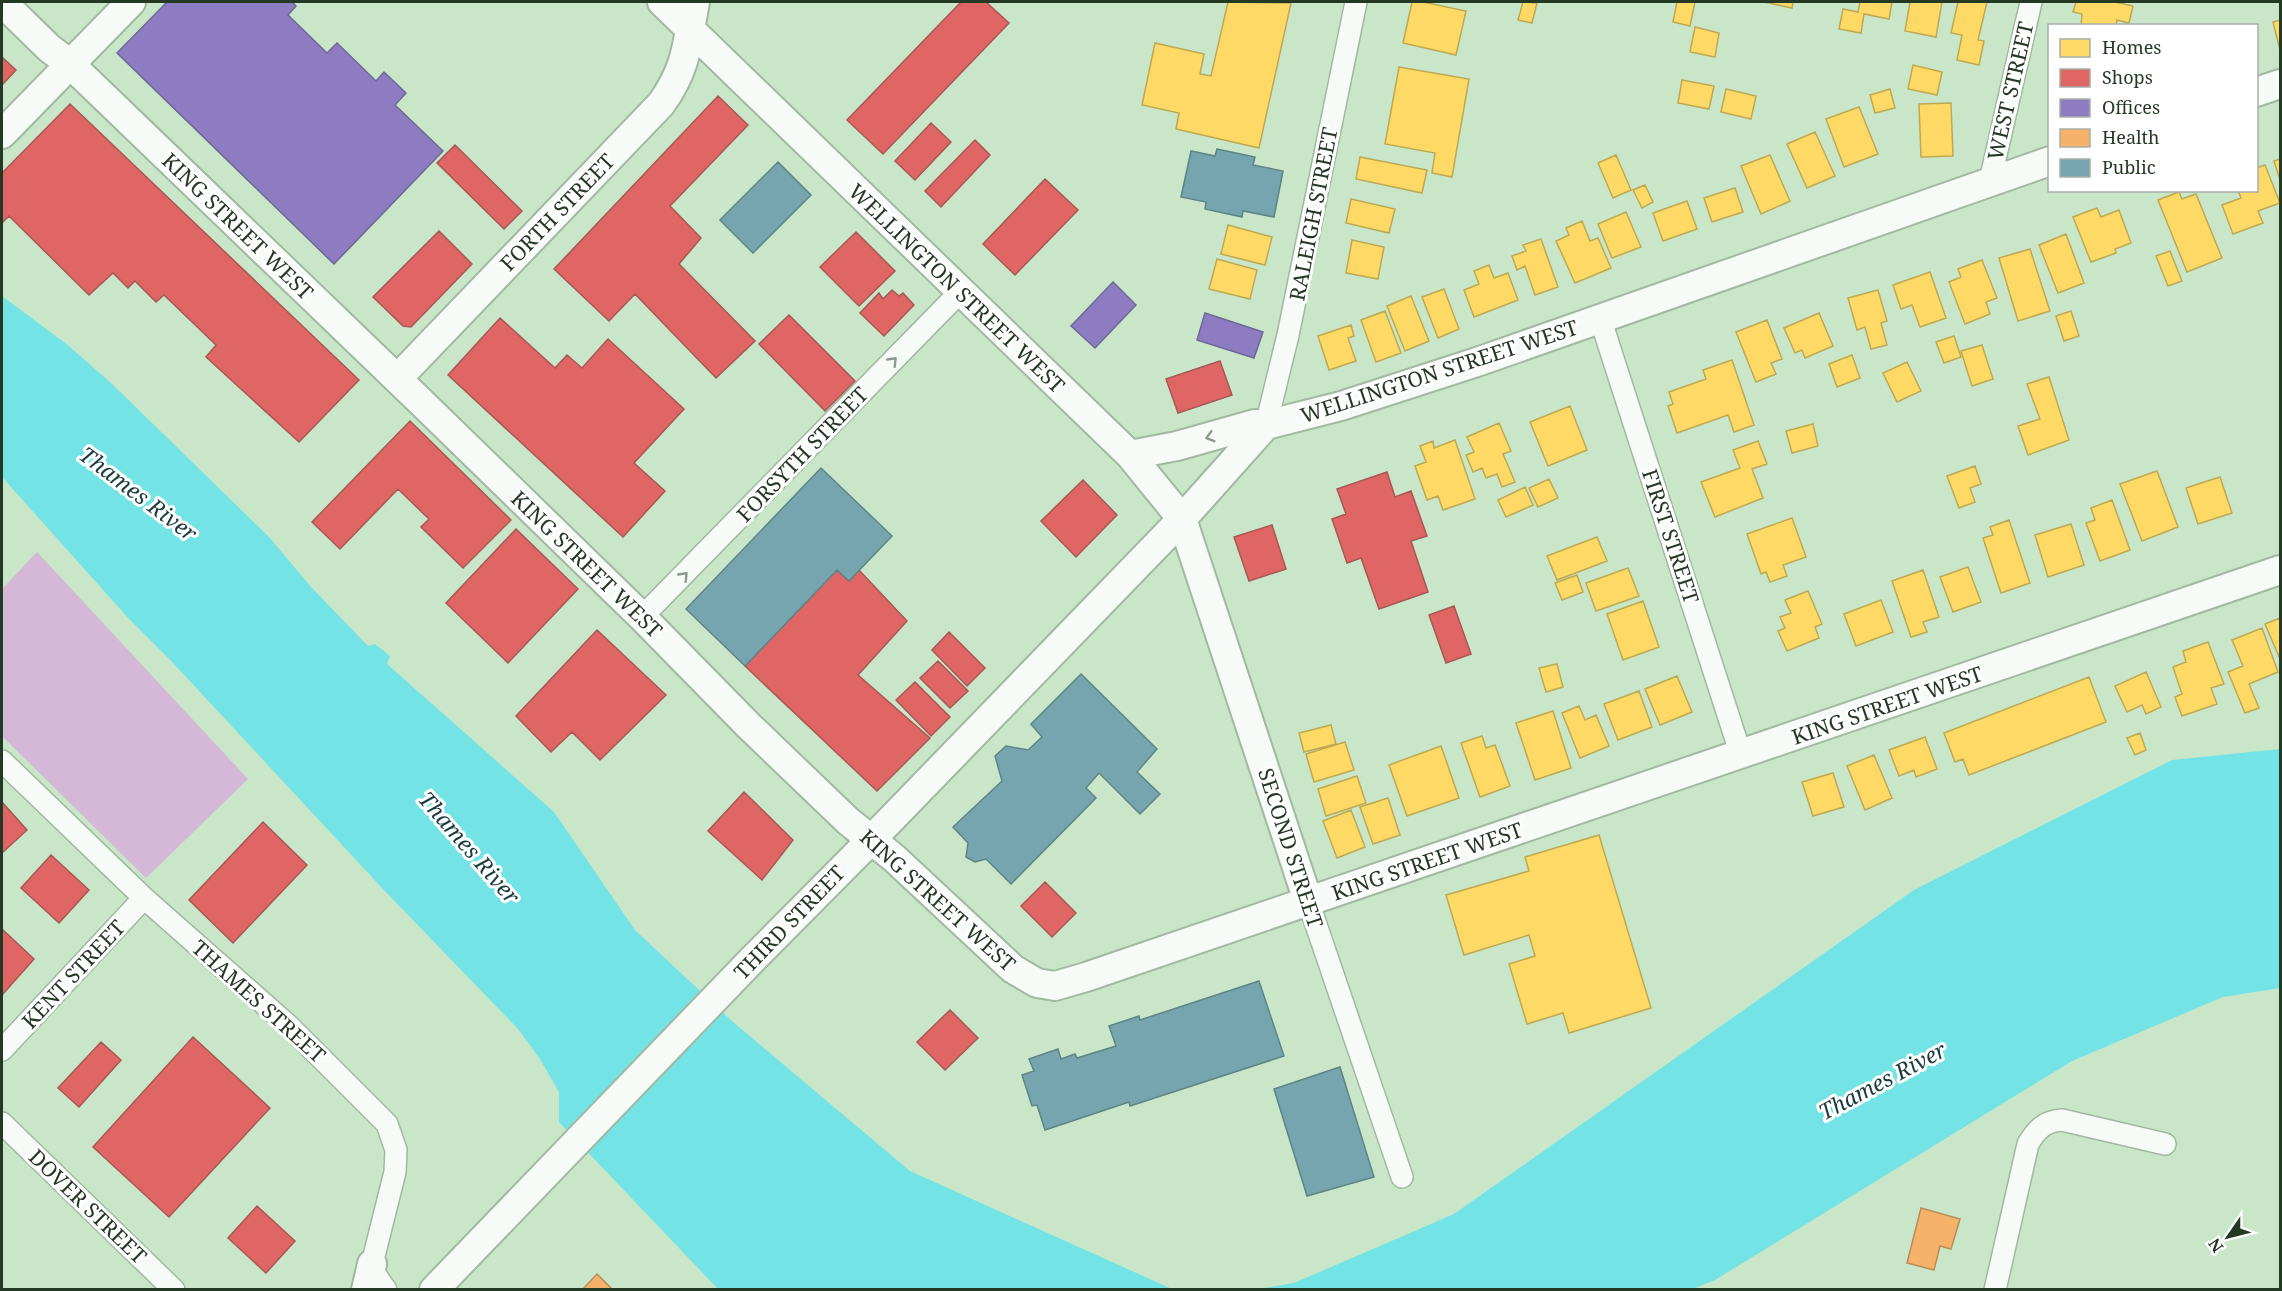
<svg xmlns="http://www.w3.org/2000/svg" width="2282" height="1291" font-family="'Noto Serif',serif">
  <rect width="100%" height="100%" fill="#c9e6c9"/>
  <path fill="#d5b7d7" d="M37 552 248 779 146 878 2 736V589Z"/>
  <path fill="#73e3e5" d="M2 296 69 346 111 383 269 537 312 588 368 646 375 644 390 656 387 664 554 812 635 930 733 1022 910 1171 1172 1289H718L559 1122V1092L540 1059 519 1030 383 889 174 664 130 620 2 477Z
    M2280 749V988L2223 997 2072 1061 1715 1280 1692 1289H1258L1294 1283 1454 1214 1914 890 2172 760Z"/>
  <path fill="#ffd966" stroke="#bda952" stroke-width="1.5" d="M1228 2 1291 3 1259 148 1176 129 1179 113 1142 105 1155 43 1204 54 1200 74 1211 76Z
    M1412 2H1423L1466 11 1456 55 1403 43Z
    M1523 2 1537 3 1532 23 1518 20Z
    M1677 2H1695L1690 26 1673 22Z
    M1764 2H1793L1792 8Z
    M1860 2H1892L1889 19 1864 14 1861 33 1839 29 1843 9 1858 12Z
    M1910 2H1942L1936 37 1905 31Z
    M1958 2H1987L1978 40 1984 41 1979 65 1957 60 1962 35 1951 33Z
    M2076 2H2115L2133 6 2129 23 2117 20 2116 26H2081L2082 14 2073 12Z
    M2280 20V50L2273 22Z
    M1695 27 1719 33 1715 57 1690 52Z
    M1913 65 1942 72 1937 95 1908 89Z
    M1399 67 1469 79 1452 177 1432 173 1435 153 1385 144Z
    M1682 80 1714 86 1709 109 1678 103Z
    M1726 89 1756 96 1751 119 1721 112Z
    M1890 89 1895 108 1875 113 1870 95Z
    M1951 103 1953 156 1921 157 1919 104Z
    M1859 107 1878 154 1844 167 1826 119Z
    M1815 132 1835 176 1807 188 1787 144Z
    M1616 155 1631 190 1613 198 1598 163Z
    M1770 155 1790 201 1761 214 1741 166Z
    M1360 157 1427 170 1422 193 1356 179Z
    M2280 159V180L2274 161Z
    M2265 165 2280 203 2258 211 2263 223 2233 234 2222 205 2241 198 2238 190H2256V168Z
    M1645 185 1653 202 1642 208 1633 190Z
    M1735 188 1743 212 1712 222 1704 198Z
    M2179 192 2182 199 2196 194 2222 258 2187 272 2158 200Z
    M1351 199 1395 209 1389 233 1346 223Z
    M1687 201 1697 229 1663 241 1653 213Z
    M2097 208 2101 217 2119 210 2131 243 2115 249 2116 253 2091 262 2073 217Z
    M1626 212 1641 247 1612 258 1598 224Z
    M1582 221 1590 241 1598 238 1611 268 1575 283 1556 241 1569 235 1566 228Z
    M1228 225 1272 237 1265 265 1221 254Z
    M2066 234 2084 283 2058 293 2039 245Z
    M1541 239 1558 287 1535 295 1525 266 1517 270 1512 256 1526 251 1523 245Z
    M1352 240 1384 247 1378 279 1346 273Z
    M2030 249 2050 311 2018 321 1999 258Z
    M2170 251 2182 281 2168 286 2156 256Z
    M1217 259 1257 270 1250 299 1209 289Z
    M1982 260 1997 298 1986 302 1990 314 1965 324 1949 282 1961 277 1958 269Z
    M1489 265 1494 278 1508 273 1518 300 1474 317 1464 290 1479 284 1474 271Z
    M1930 272 1946 318 1920 327 1912 305 1901 309 1893 285Z
    M1444 289 1459 329 1438 338 1422 297Z
    M1878 290 1887 321 1881 323 1887 345 1871 349 1865 327 1857 330 1848 298Z
    M1411 296 1429 341 1405 351 1387 306Z
    M1385 311 1401 353 1376 362 1361 320Z
    M2071 311 2079 336 2064 341 2056 316Z
    M1819 313 1833 346 1805 358 1802 350 1795 353 1784 328Z
    M1767 320 1782 359 1771 363 1776 374 1756 382 1736 332Z
    M1351 325 1354 336 1348 338 1356 361 1329 370 1318 336Z
    M1954 336 1961 357 1944 363 1936 342Z
    M1982 345 1993 379 1972 386 1961 351Z
    M1852 355 1860 378 1837 387 1829 364Z
    M1732 360 1754 425 1734 432 1728 415 1677 433 1668 406 1673 404 1669 392 1706 379 1703 370Z
    M1907 362 1921 391 1897 402 1883 373Z
    M2049 377 2069 440 2028 455 2018 426 2040 419 2027 384Z
    M1570 406 1587 450 1548 466 1530 422Z
    M1499 423 1511 451 1503 454 1515 482 1502 487 1497 474 1486 478 1482 468 1473 472 1466 455 1474 452 1467 437Z
    M1813 424 1818 446 1792 453 1786 431Z
    M1455 440 1475 499 1443 510 1438 496 1427 500 1415 466 1426 462 1420 446 1433 441 1434 448Z
    M1758 441 1767 464 1752 469 1763 498 1715 517 1701 482 1740 468 1733 450Z
    M1975 466 1981 484 1970 488 1975 502 1959 508 1947 476Z
    M2157 471 2178 527 2142 541 2120 484Z
    M2220 477 2232 513 2198 524 2186 488Z
    M1549 479 1558 498 1538 507 1529 488Z
    M1525 487 1533 505 1506 517 1498 500Z
    M2112 500 2130 550 2100 561 2086 523 2095 520 2091 508Z
    M1792 518 1806 557 1783 565 1787 576 1770 582 1766 572 1761 574 1747 534Z
    M2009 520 2030 583 2001 593 1983 538 1993 535 1990 527Z
    M2071 524 2084 565 2048 577 2035 535Z
    M1597 537 1607 561 1557 580 1547 556Z
    M1968 567 1981 602 1953 612 1940 577Z
    M1628 568 1639 596 1596 611 1586 583Z
    M1923 570 1939 617 1923 622 1927 632 1911 637 1892 581Z
    M1577 575 1583 592 1562 600 1555 583Z
    M1808 591 1822 624 1815 627 1819 638 1787 651 1778 631 1785 628 1780 617 1791 613 1785 600Z
    M1881 600 1893 632 1856 646 1844 614Z
    M1643 601 1659 647 1623 660 1607 614Z
    M2280 618V659L2265 624Z
    M2262 628 2278 672 2249 684 2259 708 2245 713 2228 672 2243 666 2232 640Z
    M2208 642 2224 684 2211 688 2217 704 2182 716 2175 697 2182 694 2173 667 2186 662 2183 651Z
    M1557 664 1563 687 1546 692 1539 668Z
    M2146 672 2161 707 2146 714 2142 705 2127 712 2115 686Z
    M1677 676 1692 712 1660 725 1645 689Z
    M2089 677 2106 722 1969 775 1963 759 1955 762 1944 733Z
    M1639 691 1652 727 1618 740 1604 704Z
    M1579 706 1585 720 1596 715 1609 746 1580 758 1562 713Z
    M1553 711 1571 768 1535 780 1516 723Z
    M1331 725 1336 744 1304 752 1299 733Z
    M2140 733 2146 750 2135 755 2127 738Z
    M1482 736 1486 748 1495 745 1510 786 1480 797 1461 743Z
    M1925 737 1937 769 1916 777 1914 770 1899 776 1889 750Z
    M1345 742 1354 770 1314 782 1306 754Z
    M1441 746 1459 798 1407 816 1389 765Z
    M1874 755 1892 798 1865 810 1847 766Z
    M1833 773 1844 807 1813 816 1802 782Z
    M1357 776 1366 803 1326 816 1318 789Z
    M1388 798 1400 835 1373 844 1360 807Z
    M1351 810 1365 847 1337 858 1323 821Z
    M1599 835 1651 1008 1569 1033 1563 1013 1527 1024 1509 964 1535 956 1529 935 1464 955 1446 895 1529 871 1525 857Z"/>
  <path fill="#e06666" stroke="#a85852" stroke-width="1.5" d="M961 2H986L1009 23 883 154 847 120Z
    M2 57 16 70 2 85Z
    M718 96 748 125 670 206 701 238 679 264 755 341 716 378 635 294 609 321 554 269Z
    M70 104 359 380 299 442 206 357 216 345 164 295 156 302 135 281 128 288 113 273 89 295 9 216 2 223V173Z
    M931 123 951 142 915 180 895 161Z
    M975 140 990 155 941 207 925 191Z
    M455 145 522 211 504 229 437 163Z
    M1045 179 1078 210 1015 275 983 244Z
    M439 231 472 264 411 327 403 326 373 297Z
    M856 232 895 271 859 306 820 267Z
    M892 290 899 296 903 293 914 305 884 336 860 313 879 293 883 299Z
    M789 315 855 381 825 411 759 344Z
    M500 318 555 368 567 355 582 368 608 339 684 409 634 463 665 491 623 537 448 375Z
    M1220 361 1232 395 1178 413 1166 379Z
    M410 421 511 520 463 568 421 527 429 519 398 489 340 549 312 522Z
    M1387 472 1395 497 1411 491 1427 536 1411 541 1428 592 1379 609 1361 558 1347 563 1332 519 1346 514 1337 489Z
    M1083 480 1117 515 1076 557 1041 521Z
    M1272 525 1286 569 1249 581 1234 537Z
    M516 529 578 589 508 663 446 603Z
    M837 570 849 581 859 570 907 621 858 675 930 738 877 791 745 666Z
    M1454 606 1471 654 1446 663 1429 615Z
    M597 630 666 695 600 760 572 732 551 752 516 716Z
    M949 632 985 668 967 686 932 650Z
    M938 661 968 691 950 708 920 678Z
    M915 682 950 717 931 736 896 700Z
    M744 792 793 840 762 880 708 831Z
    M2 802 27 830 2 853Z
    M263 822 307 865 233 943 189 900Z
    M51 855 89 890 59 923 21 888Z
    M1045 882 1076 913 1052 937 1021 906Z
    M2 929 34 959 2 995Z
    M950 1010 978 1038 945 1070 917 1042Z
    M193 1037 270 1108 169 1217 93 1147Z
    M101 1042 121 1060 79 1107 58 1088Z
    M257 1206 295 1241 266 1273 228 1238Z"/>
  <path fill="#8e7cc3" stroke="#6e6893" stroke-width="1.5" d="M167 2H292L296 6 288 15 327 53 337 43 376 81 384 72 406 93 395 105 443 151 334 264 117 53Z
    M1113 282 1136 305 1095 348 1071 326Z
    M1205 313 1263 332 1254 358 1197 340Z"/>
  <path fill="#f6b26b" stroke="#b78e56" stroke-width="1.5" d="M1921 1208 1960 1219 1951 1249 1940 1246 1934 1270 1907 1263Z
    M597 1274 613 1290H582Z"/>
  <path fill="#76a5af" stroke="#5d8585" stroke-width="1.5" d="M1217 149 1255 157 1253 165 1283 171 1274 217 1243 211 1242 217 1205 209 1206 202 1181 197 1191 151 1215 156Z
    M778 162 811 195 753 253 720 220Z
    M821 468 892 536 849 581 837 570 745 666 686 609Z
    M1081 674 1157 749 1137 772 1160 794 1140 814 1099 773 1086 788 1096 798 1011 884 986 859 975 862 966 857 968 843 953 827 1002 781 995 756 1006 746 1028 750 1042 737 1031 724Z
    M1259 981 1284 1056 1130 1106 1129 1102 1045 1130 1037 1105 1032 1106 1022 1075 1034 1071 1029 1059 1058 1049 1061 1059 1075 1054 1077 1058 1116 1046 1109 1026 1139 1016 1140 1020Z
    M1340 1067 1374 1177 1307 1196 1274 1089Z"/>
  <g fill="none" stroke-linecap="round" stroke-linejoin="round">
    <defs>
      <path id="street" d="M1990 181 2031 2
        M1600 318 1741 755
        M1266 425 1288 335 1356 2
        M642 617 961 291
        M2 761 144 898 288 1025 387 1124 396 1150 395 1172 372 1264 375 1274 386 1290
        M1308 901 1402 1177
        M2 1050 144 898
        M2 1123 174 1290
        M1995 1290 2028 1144C2037 1129 2045 1121 2062 1120L2165 1144"/>
      <path id="secondary" d="M2 2 49 48 70 64 419 400 642 617 749 726 848 821 894 858 1013 969 1037 983 1055 986 1086 977 2280 570
        M662 2 1130 455 1182 519 1308 901
        M2256 92 2280 84
        M2 134 131 2
        M397 379 661 104C687 68 687 44 695 2
        M1130 455 1177 446 1255 424 1266 425
        M366 1290 372 1264
        M434 1290 751 961 872 839 1182 519 1266 425 1341 406 1477 362 2050 161"/>
    </defs>
    <use href="#street" stroke="#a2b8a2" stroke-width="24"/>
    <use href="#secondary" stroke="#a2b8a2" stroke-width="32"/>
    <use href="#street" stroke="#f7fbf7" stroke-width="21"/>
    <use href="#secondary" stroke="#f7fbf7" stroke-width="28"/>
  </g>
  <defs><path id="oneway-chevron" d="M-2-3.5L2.5 0L-2 3.5" fill="none" stroke-width="1.6" stroke-linecap="round" stroke-linejoin="round" transform="scale(1.5)"/></defs>
  <g stroke="#8e9a8e">
    <use href="#oneway-chevron" transform="translate(893 361) rotate(-46)"/>
    <use href="#oneway-chevron" transform="translate(1210 437) rotate(164)"/>
    <use href="#oneway-chevron" transform="translate(684 576) rotate(-46)"/>
  </g>
  <g text-anchor="middle" dominant-baseline="central" stroke-width="6" stroke-linejoin="round" paint-order="stroke">
    <g font-size="21" fill="#243924" stroke="#fff">
      <text transform="translate(2010 91) rotate(-77)">WEST STREET</text>
      <text transform="translate(557 212) rotate(-46)">FORTH STREET</text>
      <text transform="translate(1313 214) rotate(-79)">RALEIGH STREET</text>
      <text transform="translate(238 226) rotate(44)">KING STREET WEST</text>
      <text transform="translate(957 288) rotate(44)">WELLINGTON STREET WEST</text>
      <text transform="translate(1439 371) rotate(-18)">WELLINGTON STREET WEST</text>
      <text transform="translate(802 454) rotate(-46)">FORSYTH STREET</text>
      <text transform="translate(1671 536) rotate(72)">FIRST STREET</text>
      <text transform="translate(587 564) rotate(44)">KING STREET WEST</text>
      <text transform="translate(1887 705) rotate(-19)">KING STREET WEST</text>
      <text transform="translate(1291 848) rotate(72)">SECOND STREET</text>
      <text transform="translate(1427 861) rotate(-19)">KING STREET WEST</text>
      <text transform="translate(938 900) rotate(42)">KING STREET WEST</text>
      <text transform="translate(789 922) rotate(-46)">THIRD STREET</text>
      <text transform="translate(73 974) rotate(-47)">KENT STREET</text>
      <text transform="translate(259 1001) rotate(42)">THAMES STREET</text>
      <text transform="translate(88 1206) rotate(44)">DOVER STREET</text>
    </g>
    <g font-size="22" font-style="italic" fill="#1c3b3e" stroke="#fff">
      <text transform="translate(139 493) rotate(37)">Thames River</text>
      <text transform="translate(470 847) rotate(49)">Thames River</text>
      <text transform="translate(1882 1080) rotate(-28)">Thames River</text>
    </g>
  </g>
  <rect width="2282" height="1291" fill="none" stroke="#243924" stroke-width="6"/>
  <rect x="2048" y="24" width="210" height="168" fill="#ffffff" stroke="#a7b0a7" stroke-width="1.5"/>
  <rect x="2060" y="39" width="30" height="18" fill="#ffd966" stroke="#a7b0a7" stroke-width="1.5"/>
  <text x="2102" y="54" font-size="18" fill="#243924">Homes</text>
  <rect x="2060" y="69" width="30" height="18" fill="#e06666" stroke="#a7b0a7" stroke-width="1.5"/>
  <text x="2102" y="84" font-size="18" fill="#243924">Shops</text>
  <rect x="2060" y="99" width="30" height="18" fill="#8e7cc3" stroke="#a7b0a7" stroke-width="1.5"/>
  <text x="2102" y="114" font-size="18" fill="#243924">Offices</text>
  <rect x="2060" y="129" width="30" height="18" fill="#f6b26b" stroke="#a7b0a7" stroke-width="1.5"/>
  <text x="2102" y="144" font-size="18" fill="#243924">Health</text>
  <rect x="2060" y="159" width="30" height="18" fill="#76a5af" stroke="#a7b0a7" stroke-width="1.5"/>
  <text x="2102" y="174" font-size="18" fill="#243924">Public</text>
  <g transform="translate(2228 1237) rotate(235)" stroke="#ffffff" stroke-width="4.5" paint-order="stroke">
  <path d="M0-4.5L10 22L0 15L-10 22Z" fill="#243924"/>
  <text y="-9" font-size="16" font-weight="bold" text-anchor="middle" fill="#243924">N</text>
  </g>
</svg>
